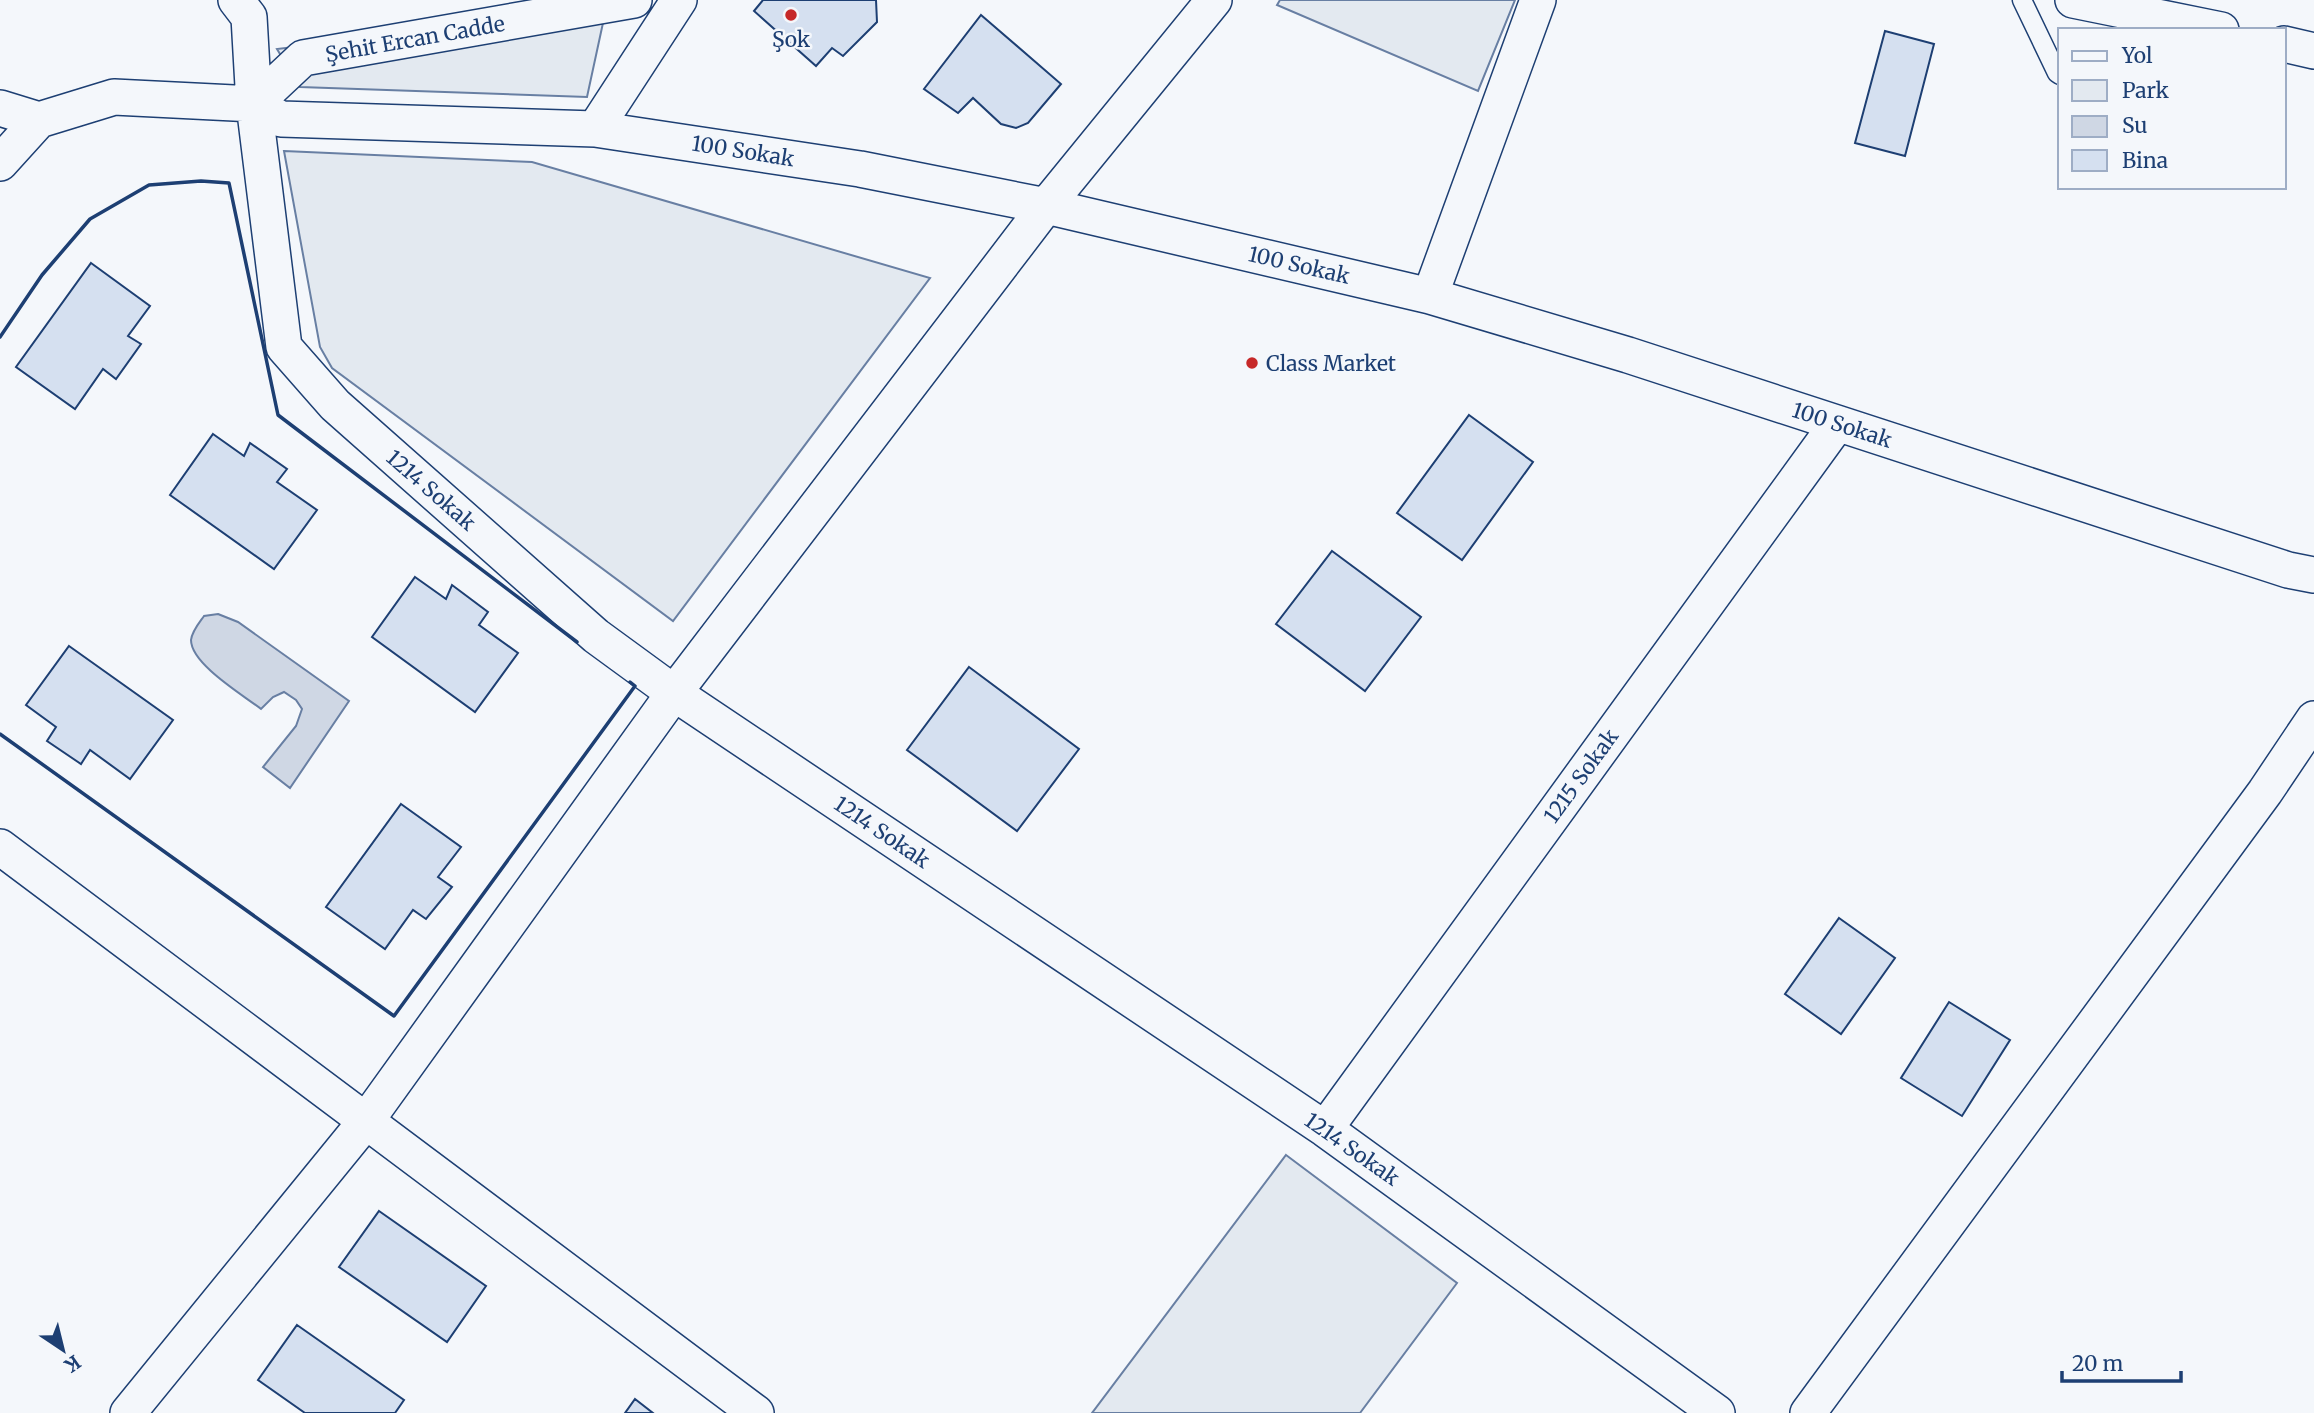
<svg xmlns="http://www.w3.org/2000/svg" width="2314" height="1413" font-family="Merriweather,serif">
  <rect width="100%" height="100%" fill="#f4f7fb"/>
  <path fill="#e3e9f0" stroke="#687fa3" stroke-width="2" d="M1280 0H1515L1478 91 1277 5Z
    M606 9 587 97 300 87 277 49Z
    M284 151 532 162 930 278 673 621 332 368 320 347Z
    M1286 1155 1457 1283 1360 1413H1092Z"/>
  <path fill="#cfd7e4" stroke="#687fa3" stroke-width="2" d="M218 614 238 622 349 701 290 788 263 767 296 726 302 709 296 700 284 692 273 697 261 709C243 695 191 664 191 640 192 631 199 623 204 616Z"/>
  <path fill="#d5e0f0" stroke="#1d3f73" stroke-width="2" d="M763 0H876L877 22 843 56 832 48 816 66 754 11Z
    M981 15 1061 84 1028 123 1016 128 1001 124 973 98 958 113 924 89Z
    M1885 31 1934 44 1905 156 1855 143Z
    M91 263 150 306 128 336 141 344 116 379 103 369 75 409 16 367Z
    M1469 415 1533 462 1462 560 1397 513Z
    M213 434 244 456 250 443 287 469 277 482 317 510 274 569 170 495Z
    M1332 551 1421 617 1365 691 1276 624Z
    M415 577 446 599 452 585 488 612 479 625 518 653 475 712 372 637Z
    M69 646 173 720 130 779 90 750 81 764 47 741 56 727 26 705Z
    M969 667 1079 749 1017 831 907 750Z
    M401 804 461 847 438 877 452 887 426 919 413 910 385 949 326 907Z
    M1839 918 1895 958 1841 1034 1785 994Z
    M1949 1002 2010 1040 1962 1116 1901 1078Z
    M379 1211 486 1286 447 1342 339 1267Z
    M297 1325 404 1400 395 1413H305L258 1380Z
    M635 1399 653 1413H625Z"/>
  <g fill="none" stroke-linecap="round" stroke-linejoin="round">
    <defs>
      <path id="lane" d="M2022 0 2057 73 2060 75"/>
      <path id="street" d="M236 0 249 17 254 104 284 347 335 405 596 636 674 693 1325 1129 1717 1413
        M2073 0 2221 30
        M2284 44 2314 51
        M254 104 303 58 634 0
        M0 108 39 120
        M595 129 679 0
        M0 163 39 120 114 97 254 104 281 119 595 129 860 169 1046 206 1430 296 1628 355 2288 570 2314 575
        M1430 296 1538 0
        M0 847 756 1413
        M1325 1129 1837 424
        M128 1413 366 1121 674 693 1046 206 1214 0
        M1808 1413 2265 792 2314 719"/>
    </defs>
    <use href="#lane" stroke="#1d3f73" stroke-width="21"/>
    <use href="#street" stroke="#1d3f73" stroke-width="38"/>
    <use href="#lane" stroke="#f4f7fb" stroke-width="18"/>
    <use href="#street" stroke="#f4f7fb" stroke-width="35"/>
    <path stroke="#1d3f73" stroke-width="3.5" d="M0 337 42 275 90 219 149 185 201 181 229 183 278 415 577 642
      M0 734 394 1016 635 686 630 682"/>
  </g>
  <g fill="#c62828" stroke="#f4f7fb" stroke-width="2.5">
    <circle cx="791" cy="15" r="7"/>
    <circle cx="1252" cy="363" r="7"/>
  </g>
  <g text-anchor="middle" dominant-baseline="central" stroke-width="5" stroke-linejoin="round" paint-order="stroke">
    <g font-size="21" fill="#1d3f73" stroke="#f4f7fb">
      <text transform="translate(415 39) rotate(-10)">Şehit Ercan Cadde</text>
      <text transform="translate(743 151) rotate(9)">100 Sokak</text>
      <text transform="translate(1299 265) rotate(13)">100 Sokak</text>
      <text transform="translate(1842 425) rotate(18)">100 Sokak</text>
      <text transform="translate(431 490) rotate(41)">1214 Sokak</text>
      <text transform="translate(1581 776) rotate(-54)">1215 Sokak</text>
      <text transform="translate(882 832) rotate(34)">1214 Sokak</text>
      <text transform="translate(1352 1149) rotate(35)">1214 Sokak</text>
    </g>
    <g font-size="21" fill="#1d3f73" stroke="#f4f7fb">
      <text x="791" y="39">Şok</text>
      <text x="1266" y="363" text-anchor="start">Class Market</text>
    </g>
  </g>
  <rect x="2058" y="28" width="228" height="161" fill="#f4f7fb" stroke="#9eadc5" stroke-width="2"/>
  <rect x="2072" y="51" width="35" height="10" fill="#f4f7fb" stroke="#9eadc5" stroke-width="2"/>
  <text x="2122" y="63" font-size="21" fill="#1d3f73">Yol</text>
  <rect x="2072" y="80" width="35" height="21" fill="#e3e9f0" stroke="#9eadc5" stroke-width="2"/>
  <text x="2122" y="98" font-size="21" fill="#1d3f73">Park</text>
  <rect x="2072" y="116" width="35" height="21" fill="#cfd7e4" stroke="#9eadc5" stroke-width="2"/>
  <text x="2122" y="133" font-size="21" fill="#1d3f73">Su</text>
  <rect x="2072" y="150" width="35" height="21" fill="#d5e0f0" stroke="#9eadc5" stroke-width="2"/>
  <text x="2122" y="168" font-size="21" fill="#1d3f73">Bina</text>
  <g transform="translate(63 1350) rotate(145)" stroke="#f4f7fb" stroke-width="5" paint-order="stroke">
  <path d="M0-5L12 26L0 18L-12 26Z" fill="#1d3f73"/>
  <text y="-10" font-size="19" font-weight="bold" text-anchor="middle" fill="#1d3f73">K</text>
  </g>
  <path d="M2062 1371v10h119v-10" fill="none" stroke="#1d3f73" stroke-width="3.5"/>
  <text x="2072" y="1371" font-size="21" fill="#1d3f73" stroke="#f4f7fb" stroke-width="5" paint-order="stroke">20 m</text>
</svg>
